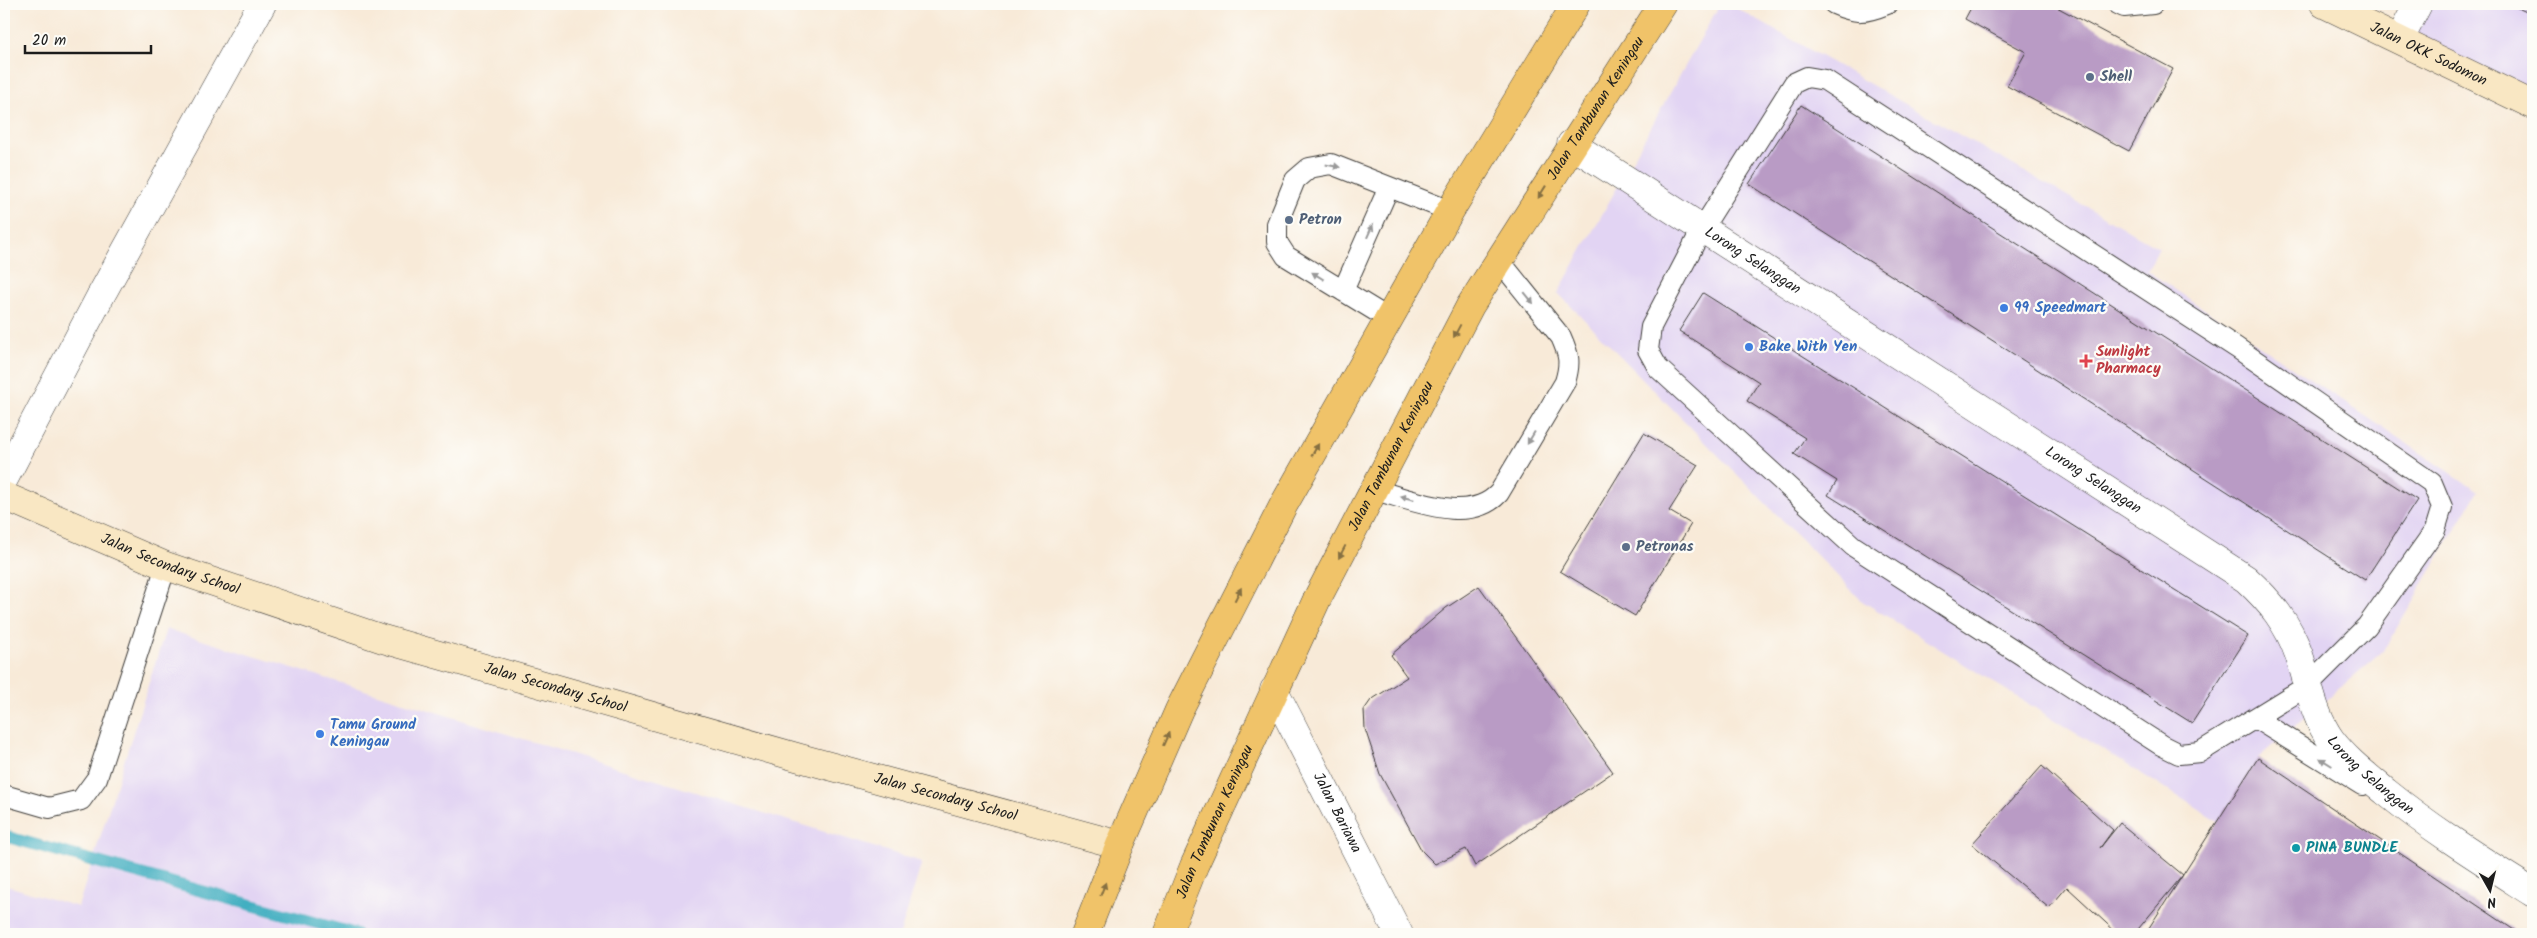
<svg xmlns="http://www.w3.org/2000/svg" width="2537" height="938" font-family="Kalam,sans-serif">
  <rect width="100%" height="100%" fill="#fdfcf7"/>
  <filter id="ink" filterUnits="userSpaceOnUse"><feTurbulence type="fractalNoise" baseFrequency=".02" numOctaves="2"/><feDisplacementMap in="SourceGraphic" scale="10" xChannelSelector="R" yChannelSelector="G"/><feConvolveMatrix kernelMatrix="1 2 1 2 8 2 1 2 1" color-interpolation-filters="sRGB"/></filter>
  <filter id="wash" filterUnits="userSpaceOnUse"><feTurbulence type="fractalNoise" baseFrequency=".0096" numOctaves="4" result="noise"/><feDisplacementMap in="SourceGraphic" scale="20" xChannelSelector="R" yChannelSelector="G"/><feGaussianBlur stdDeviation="1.12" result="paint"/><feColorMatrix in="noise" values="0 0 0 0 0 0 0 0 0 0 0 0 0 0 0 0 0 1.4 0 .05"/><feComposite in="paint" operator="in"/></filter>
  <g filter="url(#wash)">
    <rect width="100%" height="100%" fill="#f8ead8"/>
    <path fill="#e2d4f3" d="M1720 4H1729L2159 248 2147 271 2478 491 2383 651 2258 758 2218 821 1862 601 1558 293Z
      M2418 4H2533V105L2400 39Z
      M166 629 922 862 900 934H4V885L78 907Z"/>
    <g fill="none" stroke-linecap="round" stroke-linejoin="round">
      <path stroke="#43afc1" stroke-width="12" d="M4 836 356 934"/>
    </g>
    <g id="blocks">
      <path fill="#b99bc5" d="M1973 4H2051L2173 69 2129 151 2007 86 2026 52 1965 19Z
        M2509 4H2533V15Z
        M1801 105 2417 500 2365 580 1749 184Z
        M1703 293 2248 636 2192 723 1828 495 1837 481 1794 454 1805 438 1747 401 1759 382 1679 331Z
        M1644 433 1698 465 1669 511 1691 524 1635 616 1560 571Z
        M1479 586 1613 772 1475 866 1466 849 1435 864 1422 851 1380 774 1365 729 1364 710 1371 700 1407 677 1391 655 1446 608Z
        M2258 758 2520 934H2145Z
        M2042 766 2113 830 2100 848 2120 823 2183 875 2134 934H2118L2067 887 2049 908 1972 844Z"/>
    </g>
  </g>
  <g filter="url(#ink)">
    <use href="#blocks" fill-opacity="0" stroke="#3d3b38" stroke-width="1"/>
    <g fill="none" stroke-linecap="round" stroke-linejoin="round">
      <defs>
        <path id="lane" d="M1834 4C1856 14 1865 13 1887 4
          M2118 4 2124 7 2153 4
          M1807 77 1825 80 2237 348 2432 483 2442 507 2435 530 2367 626 2307 686 2200 752 2179 754 2161 745 1853 546 1658 368 1648 350 1651 327 1702 229 1794 83Z
          M1343 291 1389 187
          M1389 319 1286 256 1277 242V224L1295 180 1309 168 1331 164 1450 211
          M1374 490C1411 499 1469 526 1499 493L1565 382C1571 362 1569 355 1561 337L1499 260
          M2255 718 2363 785
          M4 795 49 808 81 800 97 778 166 566"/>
        <g id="street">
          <path d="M2400 39 2418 4"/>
          <path id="s1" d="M1571 144 2246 579C2270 601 2288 623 2299 655 2309 684 2313 715 2331 740 2346 760 2367 776 2386 792 2433 830 2483 861 2533 893"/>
          <path d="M4 479 100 297 262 4"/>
          <path id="s2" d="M1274 690 1399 934"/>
        </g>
        <g id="secondary">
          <path id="s3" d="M2324 4 2533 105"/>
          <path id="s4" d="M4 496 166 566 383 639 800 758 1120 845"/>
        </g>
        <g id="primary">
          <path d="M1085 934 1120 845 1179 710 1283 506 1450 211 1576 4"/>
          <path id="s5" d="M1167 934 1194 866 1318 597 1470 306 1663 4"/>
        </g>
      </defs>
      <use href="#lane" stroke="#3d3b38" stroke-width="22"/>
      <use href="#street" stroke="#3d3b38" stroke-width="29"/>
      <use href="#secondary" stroke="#3d3b38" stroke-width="29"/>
      <use href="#primary" stroke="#3d3b38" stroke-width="29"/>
      <use href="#lane" stroke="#fff" stroke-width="20"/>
      <use href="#street" stroke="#fff" stroke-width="28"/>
      <use href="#secondary" stroke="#f9e7c3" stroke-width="28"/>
      <use href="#primary" stroke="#f0c369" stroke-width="28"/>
    </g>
    <defs><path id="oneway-solid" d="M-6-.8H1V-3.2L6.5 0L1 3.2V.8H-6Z" transform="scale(1.25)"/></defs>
    <g fill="#999">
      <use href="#oneway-solid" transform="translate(1333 166) rotate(11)"/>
      <use href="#oneway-solid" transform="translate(1370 231) rotate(-66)"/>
      <use href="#oneway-solid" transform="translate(1318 276) rotate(-148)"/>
      <use href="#oneway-solid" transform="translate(1529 298) rotate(51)"/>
      <use href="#oneway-solid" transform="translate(1531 438) rotate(121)"/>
      <use href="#oneway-solid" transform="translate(1407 498) rotate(-166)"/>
      <use href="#oneway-solid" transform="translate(2326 762) rotate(-148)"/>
    </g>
    <g fill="#867042">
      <use href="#oneway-solid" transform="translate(1542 192) rotate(122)"/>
      <use href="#oneway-solid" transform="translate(1457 331) rotate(118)"/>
      <use href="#oneway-solid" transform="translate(1315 450) rotate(-60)"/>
      <use href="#oneway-solid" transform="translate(1342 552) rotate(118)"/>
      <use href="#oneway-solid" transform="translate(1238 594) rotate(-63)"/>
      <use href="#oneway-solid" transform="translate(1166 739) rotate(-66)"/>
      <use href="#oneway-solid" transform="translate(1103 889) rotate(-69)"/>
    </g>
  </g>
  <g fill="#5c6f8a" stroke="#fdfcf7" stroke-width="2">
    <circle cx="2090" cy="77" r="5"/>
    <circle cx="1289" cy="220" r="5"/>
    <circle cx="1626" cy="547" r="5"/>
  </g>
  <g fill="#3f7fe0" stroke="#fdfcf7" stroke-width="2">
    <circle cx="2004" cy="308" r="5"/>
    <circle cx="1749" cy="347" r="5"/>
    <circle cx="320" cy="734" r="5"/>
  </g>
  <path fill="#e0444e" stroke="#fdfcf7" stroke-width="2" d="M2083.5 353.5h5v5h5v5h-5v5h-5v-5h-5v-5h5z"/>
  <circle fill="#0f9aa8" stroke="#fdfcf7" stroke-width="2" cx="2296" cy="848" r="5"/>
  <g text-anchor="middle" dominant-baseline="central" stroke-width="4.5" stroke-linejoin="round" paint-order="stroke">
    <g font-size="15" fill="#1c1c1c" stroke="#fdfcf7">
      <text stroke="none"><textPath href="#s3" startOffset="116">Jalan OKK Sodomon</textPath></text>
      <text stroke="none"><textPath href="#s5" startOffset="932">Jalan Tambunan Keningau</textPath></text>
      <text stroke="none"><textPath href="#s1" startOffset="216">Lorong Selanggan</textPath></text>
      <text stroke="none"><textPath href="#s5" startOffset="528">Jalan Tambunan Keningau</textPath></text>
      <text stroke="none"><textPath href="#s1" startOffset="621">Lorong Selanggan</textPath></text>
      <text stroke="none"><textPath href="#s4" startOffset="180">Jalan Secondary School</textPath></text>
      <text stroke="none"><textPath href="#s4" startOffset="585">Jalan Secondary School</textPath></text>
      <text stroke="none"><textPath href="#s1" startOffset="1041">Lorong Selanggan</textPath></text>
      <text stroke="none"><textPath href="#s4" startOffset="990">Jalan Secondary School</textPath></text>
      <text stroke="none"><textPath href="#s2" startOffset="138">Jalan Bariawa</textPath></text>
      <text stroke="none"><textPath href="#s5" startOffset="122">Jalan Tambunan Keningau</textPath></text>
    </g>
    <g font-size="15" font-weight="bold" fill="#4e5e75" stroke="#fdfcf7" text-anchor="start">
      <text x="2100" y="77">Shell</text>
      <text x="1299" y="220">Petron</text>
      <text x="1636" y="547">Petronas</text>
    </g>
    <g font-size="15" font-weight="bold" fill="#366cbe" stroke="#fdfcf7" text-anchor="start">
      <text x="2014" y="308">99 Speedmart</text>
      <text x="1759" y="347">Bake With Yen</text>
      <text x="330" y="725">Tamu Ground<tspan x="330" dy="17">Keningau</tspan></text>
    </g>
    <g font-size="15" font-weight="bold" fill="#be3a42" stroke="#fdfcf7" text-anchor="start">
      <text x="2096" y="352">Sunlight<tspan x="2096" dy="17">Pharmacy</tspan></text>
    </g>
    <g font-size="15" font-weight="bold" fill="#0d838f" stroke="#fdfcf7" text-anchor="start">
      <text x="2306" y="848">PINA BUNDLE</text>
    </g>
  </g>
  <rect width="2537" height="938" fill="none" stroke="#fdfcf7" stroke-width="20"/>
  <g transform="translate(2490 890) rotate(172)" stroke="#fdfcf7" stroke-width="4" paint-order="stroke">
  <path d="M0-4L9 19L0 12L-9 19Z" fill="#1c1c1c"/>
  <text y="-8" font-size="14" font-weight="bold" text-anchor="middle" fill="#1c1c1c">N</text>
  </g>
  <path d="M25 45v8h126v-8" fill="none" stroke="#1c1c1c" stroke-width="2.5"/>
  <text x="32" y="45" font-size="15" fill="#1c1c1c" stroke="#fdfcf7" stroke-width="4" paint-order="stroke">20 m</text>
</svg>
